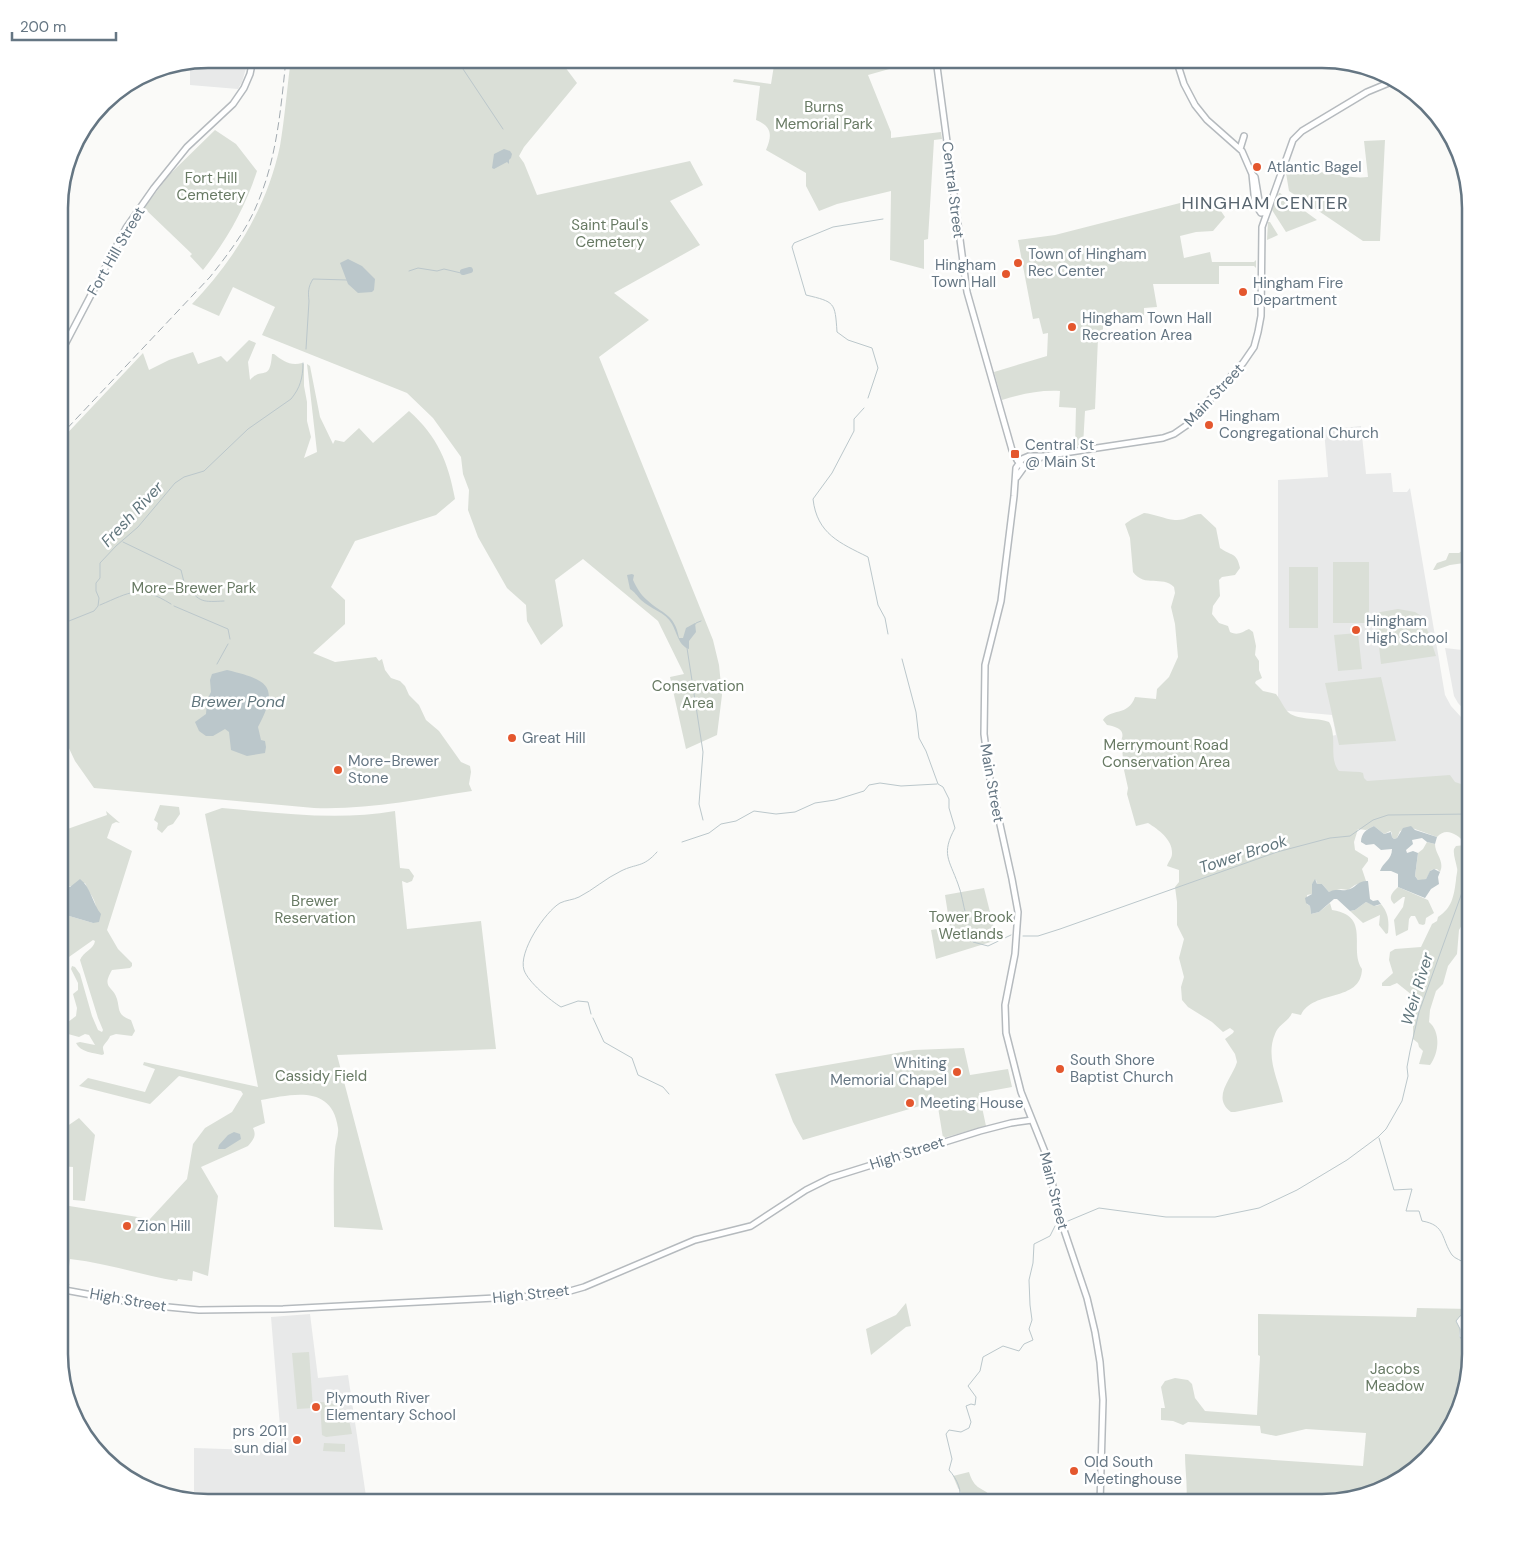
<svg xmlns="http://www.w3.org/2000/svg" width="1530" height="1562" font-family="'DM Sans',sans-serif">
  <rect width="100%" height="100%" fill="#fafaf8"/>
  <path fill="#e8e9e9" d="M207 59H232L247 65 242 82 238 89 190 85V62Z
    M1361 426 1366 474 1391 473 1393 492H1407L1410 488 1445 695 1451 706 1471 728V813L1424 816 1278 747 1336 735 1332 715 1278 710V480L1328 477 1324 430Z
    M1445 648 1471 651V717L1458 703 1454 696Z
    M310 1314 318 1378 348 1375 367 1503H207L194 1500V1448L282 1451 271 1317Z"/>
  <path fill="#dadfd7" d="M291 59H559L577 83 524 147 519 156 524 163 537 195 690 161 703 185 670 201 700 245 614 293 649 320 599 357 713 640 719 665 722 695 717 735 686 749 670 677 684 674 658 621 583 559 555 580 563 626 541 645 527 621 526 605 507 588 478 537 468 510 469 490 463 474 461 457 433 418 407 393 262 335 275 307 233 287 219 316 192 304C235 259 267 207 280 146 285 117 287 87 291 59Z
    M775 59H906L907 64 868 75 891 132V138L941 132 942 139 934 140 928 239 924 240V269L890 260 891 191 837 204 819 211 806 186V173L766 150C773 134 771 126 756 120L760 86 733 82 734 79 771 84Z
    M215 130 236 144 257 171C245 208 227 240 203 270L190 256 192 254 144 208 169 175Z
    M1385 140 1380 241H1363L1289 191 1286 173 1305 169V167L1317 168 1318 172C1334 173 1351 179 1368 177L1364 141Z
    M1279 193H1280L1317 220 1286 232 1272 210Z
    M1212 198 1225 217 1213 231 1196 232 1180 236 1184 258 1210 252 1212 262H1254L1256 260V268L1254 266H1219V284H1153L1157 307 1144 308V319L1103 322V337L1098 338 1095 409 1085 411 1083 446 1075 447 1076 408 1059 407 1060 391C1039 390 1022 394 1002 400L994 372 1047 356 1048 333 1043 334 1039 318 1033 319 1018 240 1055 235 1184 202 1188 211Z
    M1268 222H1270L1278 235 1267 240Z
    M249 340 256 343 248 362 250 380C262 366 270 383 272 354H274C283 361 290 366 302 363L304 364V386L307 402V421L311 437 304 458 317 452 307 364 310 366 320 417 333 444 335 440 344 442 359 428 373 443 409 411C438 437 448 462 455 499L436 515 355 541 331 587 345 600V624L313 653 335 662 376 657 379 661 382 659 385 670 391 678 400 681 405 686 409 695 419 705 426 720 439 731 461 762 470 766 471 772 469 784 472 791C419 799 368 810 314 808L94 788 75 761 59 727V442L143 353 149 370 169 360 193 352 198 364 221 356 227 362Z
    M1144 513C1155 514 1164 519 1175 520 1185 521 1191 514 1201 514L1216 528 1220 548C1231 556 1237 552 1240 568L1235 575 1222 577 1219 580 1220 596 1213 606 1212 614 1219 623 1228 626 1230 632C1238 636 1242 632 1249 629L1253 632 1256 646 1255 655 1259 661V670L1262 678 1256 681 1255 683 1263 691 1276 694C1280 699 1283 706 1287 711 1296 721 1317 717 1329 722 1338 737 1328 758 1339 771L1360 772 1363 773 1364 778 1367 781 1450 775 1455 782 1467 786 1471 784V910L1459 930 1457 954 1448 966 1443 984 1436 991 1430 1010 1429 1022C1441 1032 1439 1053 1430 1065L1419 1064 1423 1051 1419 1047 1418 1043 1413 1039V1018L1408 1010 1412 995 1397 983 1390 986H1382V983L1393 973 1389 960 1390 952 1395 949 1421 947 1432 924 1437 921 1438 917C1452 908 1454 896 1456 880 1456 876 1458 871 1457 868 1456 862 1453 855 1454 849L1456 846 1465 845V843C1457 834 1446 827 1437 837L1412 828 1400 831 1397 838 1394 839 1392 837V833L1390 831 1384 834 1374 826 1366 830 1358 829 1354 842 1355 850 1368 858V861L1362 869 1366 881 1355 885 1348 890 1341 889 1329 892 1322 884H1317L1316 880 1312 884V894L1307 895V904L1310 906 1311 914 1319 912 1330 903 1332 910C1372 916 1348 949 1362 969 1361 1003 1313 989 1301 1015L1292 1013C1288 1022 1278 1025 1275 1034 1265 1058 1279 1081 1283 1102L1235 1112H1231C1211 1097 1232 1079 1237 1062L1235 1054 1225 1039 1233 1033 1234 1031 1230 1028 1223 1032 1212 1022 1188 1007 1182 1000 1181 987 1184 977 1179 958 1184 939 1177 925V902L1175 887 1179 882V870L1167 866C1168 862 1172 858 1172 854 1173 840 1159 830 1148 823L1136 826 1127 794 1128 788 1124 770 1122 748 1120 743C1127 730 1118 727 1107 725L1103 720C1110 708 1128 717 1135 697L1156 699 1157 689 1169 677 1178 657 1175 624 1171 607 1175 593 1174 587C1162 575 1145 588 1133 572L1130 538 1125 524 1132 519Z
    M1467 547H1471V562L1450 565 1436 570H1433L1437 563 1446 560 1449 553H1459Z
    M1333 562H1369V623H1333Z
    M1289 567H1318V628H1289Z
    M1398 609 1415 612 1423 617 1436 656 1381 664 1375 613Z
    M1358 633 1362 669 1338 671 1334 635Z
    M1381 677 1396 741 1339 745 1325 683Z
    M160 805 179 807 180 814 173 824 168 826 162 833 157 829 158 823 154 820Z
    M222 808C280 813 337 821 395 811L400 868 409 869 414 876 412 881 407 883 402 881 407 929 481 921 496 1049 337 1055 383 1230 334 1227C334 1201 333 1176 335 1150 335 1143 339 1136 338 1128 332 1083 290 1095 261 1100L265 1123 253 1128C257 1136 253 1140 248 1146L201 1167 218 1196 208 1276 193 1271 192 1281 178 1279 177 1281C141 1275 106 1263 70 1259L67 1281 70 1285 59 1284 61 1280 69 1212 67 1207 63 1205 150 1219 187 1179 193 1144 205 1128 232 1112 243 1094 241 1091 179 1076 150 1104 79 1086 88 1078 145 1092 155 1069 143 1065 144 1062 258 1087 205 814Z
    M106 811 120 823 116 822 112 824 107 838 132 851 107 930 118 949 132 963V966L130 968 112 970C101 989 113 985 117 999 120 1010 117 1015 131 1020L135 1031 132 1036 116 1034 110 1036C109 1040 102 1046 103 1048 103 1050 104 1052 104 1054L102 1055C94 1053 80 1052 76 1043L80 1042 95 1045 89 1035 85 1034 79 1037 68 1034 64 1031V1025L76 1016 77 1008 73 994 78 990V983L71 969 72 966 75 967 80 974 92 1016 98 1030 102 1032 103 1030 98 1018 80 960C83 952 94 949 95 941L93 940 59 964V913L93 923C100 900 93 902 85 883L67 887 64 880 59 877V832L107 815Z
    M1427 842 1435 844C1435 854 1445 861 1440 872L1437 869 1431 870 1426 879 1419 881 1415 876 1418 853 1423 849Z
    M1398 887 1428 900 1434 913 1426 918 1425 924 1423 925 1419 924 1415 916H1411L1409 919 1408 930 1396 936 1394 920 1403 907 1405 897H1403L1394 904C1387 897 1393 892 1398 887Z
    M984 888 997 940 936 959 931 930 950 927 945 895Z
    M1366 902C1372 904 1375 908 1381 904 1389 914 1389 922 1388 933L1386 934 1379 925 1380 915 1363 923 1350 911 1355 910Z
    M964 1048 970 1075 1008 1069 1012 1087 979 1093 986 1126 943 1138 937 1101 803 1140 793 1122 775 1074 914 1050Z
    M79 1118 95 1135 85 1201 73 1200V1167L59 1166V1160H62L63 1129Z
    M906 1303 911 1326 906 1327 871 1355 866 1329 896 1315Z
    M1417 1308 1471 1309 1470 1311 1460 1316 1456 1321 1460 1329 1459 1336C1468 1349 1472 1352 1468 1369L1461 1374V1382L1456 1389V1393L1462 1395 1456 1420 1421 1467 1379 1492 1323 1503H1186C1188 1487 1185 1471 1185 1454L1363 1466 1366 1433 1306 1429 1276 1436 1261 1433 1260 1426 1188 1422 1183 1425 1173 1421 1161 1420V1408H1165L1161 1387 1165 1381 1175 1378 1188 1380 1192 1384 1195 1398 1205 1411 1257 1415 1260 1356 1258 1355V1314L1416 1317Z
    M309 1352 313 1408 297 1409 292 1353Z
    M320 1402C343 1402 349 1414 352 1434L326 1437 322 1435Z
    M324 1443 345 1444V1452L323 1451Z
    M969 1472C976 1495 986 1484 995 1503H968L958 1488 953 1476Z"/>
  <path fill="#bbc7cb" d="M504 149 510 151 512 154 511 158 509 160V164L507 162 494 169 492 168 494 154Z
    M348 259 362 266 375 279 374 290 372 292 358 293 348 284 340 263Z
    M632 574 634 575 633 580C637 588 640 594 647 600 662 614 675 614 679 638H683L686 628 695 623 696 632 689 641V649C679 646 677 633 672 624 666 612 650 609 641 600 637 596 635 592 630 589L627 575Z
    M227 670C268 680 280 686 258 727L261 740 265 741 266 747 265 753 247 756 231 750 229 732 225 729 213 736H206L199 731 195 722 206 714 207 700 211 692 210 680 212 674Z
    M1374 826 1384 834 1391 832 1392 837 1394 839 1397 838 1403 828 1411 826 1415 830 1437 837 1435 844 1427 842 1422 838 1412 840 1413 844 1406 850 1407 853 1413 851 1418 853 1415 876 1418 880 1426 879 1430 871 1434 869 1440 872 1438 877 1439 884 1431 889 1425 898 1398 887V874L1391 871H1380C1383 862 1392 860 1392 849L1381 850 1374 844 1366 845 1361 842C1361 833 1367 829 1374 826Z
    M62 876 67 887H70L80 879C91 887 93 905 101 914L99 922 93 923 59 913V877Z
    M1315 879 1317 884H1322L1329 892C1336 888 1343 892 1350 889 1357 886 1359 880 1368 881L1370 899 1373 901 1378 900 1381 904 1374 906 1366 902 1355 910 1350 911 1337 899H1334L1319 912 1311 914 1310 906 1306 903 1305 898 1312 894V884Z
    M234 1132 240 1134 241 1139 225 1149H218L219 1145 228 1135Z"/>
  <g fill="none" stroke-linecap="round" stroke-linejoin="round">
    <path stroke="#bbc7cb" stroke-width="1" d="M448 59 459 63 503 129
      M409 271 418 268 437 271 444 269 461 273
      M306 349 309 301C308 292 308 287 313 279L347 280
      M868 398 878 368 872 348 848 340 837 332C835 302 835 302 806 295L792 247 794 243 833 227 883 219
      M864 408 854 419V431L832 473 813 499C817 534 840 543 868 557L878 605 885 618 888 634
      M123 542 181 570 184 582
      M187 585C199 603 203 602 224 601
      M100 605C131 592 139 584 171 604
      M174 606 228 629 230 639
      M59 625 94 611 98 606 99 598 96 591V583L100 578V563L116 546 138 527 175 483 184 477 204 471 248 429 291 399C300 388 303 378 303 363
      M694 626 696 623 701 621
      M687 648 703 752 699 804 703 820
      M902 659 916 712 919 738 926 751 938 784 943 787 949 799V808L955 828C941 854 949 859 958 884 962 894 963 905 966 915
      M217 664 228 644
      M682 842 709 833 721 824 736 821 754 811 776 814 795 812 815 803 835 800 864 791 869 785 880 783 901 786 937 784
      M969 925 973 942 988 946 1011 935
      M1023 936H1038L1060 929 1277 852 1330 838 1350 836 1373 820 1388 815 1471 814
      M591 1014 588 1002 578 1001 561 1007C551 1001 528 982 524 970 518 952 545 912 560 903 566 900 573 900 579 897 593 890 606 878 621 871 637 863 643 868 657 852
      M593 1018 604 1042 632 1058 638 1075 663 1087 669 1094
      M1379 1138 1394 1190 1412 1189 1406 1211H1419L1422 1221C1446 1225 1441 1239 1452 1255 1455 1259 1462 1260 1465 1264L1464 1276 1468 1280 1469 1287 1471 1289
      M1068 1221 1099 1208 1166 1217H1215L1259 1208 1297 1190 1347 1160 1378 1137 1386 1129 1402 1101 1408 1076 1407 1067 1410 1051 1419 1012 1464 887 1471 845
      M1469 1364 1467 1347 1460 1337V1329L1456 1321 1460 1316 1471 1310
      M1462 1395 1456 1393V1389L1461 1382V1374L1468 1369
      M961 1498 969 1503
      M959 1503C963 1491 957 1479 949 1470L952 1459 946 1434 949 1430 961 1432 969 1428 971 1422 966 1406 971 1404 975 1405 976 1397 968 1386 980 1371 983 1357 1003 1346 1019 1351 1024 1344 1033 1340 1029 1329 1032 1320 1030 1305 1029 1280 1033 1263 1034 1244 1050 1236 1055 1226"/>
    <path stroke="#bbc7cb" stroke-width="6" d="M463 272 470 270"/>
    <defs>
      <path id="major" d="M936 59 967 292 1012 450 1017 460 1023 467
        M1176 59 1184 84 1195 105 1207 120 1242 151 1252 174 1255 177 1259 201 1266 212
        M1240 149 1244 136
        M1252 174 1255 204 1261 213 1266 212
        M59 356 126 228 154 188 187 147 233 104 244 88 250 74 253 59
        M1017 477 1027 463 1042 457
        M59 1289 147 1305 199 1310 283 1309 556 1295 584 1287 695 1240 751 1226 806 1190 830 1178 980 1131 1011 1123 1032 1120
        M1100 1503 1103 1400 1100 1362 1095 1332 1087 1298 1061 1221 1045 1152 1021 1092 1006 1033 1005 1005 1015 954 1018 912 1012 879 990 779 984 734 985 665 1001 601 1014 496 1016 468 1022 459 1029 456H1044L1163 438 1174 434 1187 425 1243 363 1254 347 1258 332 1261 316 1262 227 1293 140 1302 131 1367 92 1396 80"/>
    </defs>
    <use href="#major" stroke="#b5babe" stroke-width="8"/>
    <use href="#major" stroke="#fff" stroke-width="5"/>
    <path stroke="#a2aab0" stroke-width="1" stroke-dasharray="8 4" stroke-linecap="butt" d="M59 437 210 277C228 254 247 230 258 202 277 157 281 107 286 59"/>
  </g>
  <g fill="#e4572e" stroke="#fff" stroke-width="2">
    <circle cx="1257" cy="167" r="5"/>
    <circle cx="1018" cy="263" r="5"/>
    <circle cx="1006" cy="274" r="5"/>
    <circle cx="1243" cy="292" r="5"/>
    <circle cx="1072" cy="327" r="5"/>
    <circle cx="1209" cy="425" r="5"/>
    <rect x="1010" y="449" width="10" height="10" rx="2.5"/>
    <circle cx="1356" cy="630" r="5"/>
    <circle cx="512" cy="738" r="5"/>
    <circle cx="338" cy="770" r="5"/>
    <circle cx="1060" cy="1069" r="5"/>
    <circle cx="957" cy="1072" r="5"/>
    <circle cx="910" cy="1103" r="5"/>
    <circle cx="127" cy="1226" r="5"/>
    <circle cx="316" cy="1407" r="5"/>
    <circle cx="297" cy="1440" r="5"/>
    <circle cx="1074" cy="1471" r="5"/>
  </g>
  <g text-anchor="middle" dominant-baseline="central" stroke-width="5" stroke-linejoin="round" paint-order="stroke">
    <g font-size="15" fill="#687a64" stroke="#fff">
      <text x="824" y="107">Burns<tspan x="824" dy="17">Memorial Park</tspan></text>
      <text x="211" y="178">Fort Hill<tspan x="211" dy="17">Cemetery</tspan></text>
      <text x="610" y="225">Saint Paul's<tspan x="610" dy="17">Cemetery</tspan></text>
      <text x="194" y="588">More-Brewer Park</text>
      <text x="698" y="686">Conservation<tspan x="698" dy="17">Area</tspan></text>
      <text x="1166" y="745">Merrymount Road<tspan x="1166" dy="17">Conservation Area</tspan></text>
      <text x="315" y="901">Brewer<tspan x="315" dy="17">Reservation</tspan></text>
      <text x="971" y="917">Tower Brook<tspan x="971" dy="17">Wetlands</tspan></text>
      <text x="321" y="1076">Cassidy Field</text>
      <text x="1395" y="1369">Jacobs<tspan x="1395" dy="17">Meadow</tspan></text>
    </g>
    <g font-size="15" fill="#657683" stroke="#fff" text-anchor="start">
      <text x="1267" y="167">Atlantic Bagel</text>
      <text x="1028" y="254">Town of Hingham<tspan x="1028" dy="17">Rec Center</tspan></text>
      <text x="996" y="265" text-anchor="end">Hingham<tspan x="996" dy="17">Town Hall</tspan></text>
      <text x="1253" y="283">Hingham Fire<tspan x="1253" dy="17">Department</tspan></text>
      <text x="1082" y="318">Hingham Town Hall<tspan x="1082" dy="17">Recreation Area</tspan></text>
      <text x="1219" y="416">Hingham<tspan x="1219" dy="17">Congregational Church</tspan></text>
      <text x="1025" y="445">Central St<tspan x="1025" dy="17">@ Main St</tspan></text>
      <text x="1366" y="621">Hingham<tspan x="1366" dy="17">High School</tspan></text>
      <text x="522" y="738">Great Hill</text>
      <text x="348" y="761">More-Brewer<tspan x="348" dy="17">Stone</tspan></text>
      <text x="1070" y="1060">South Shore<tspan x="1070" dy="17">Baptist Church</tspan></text>
      <text x="947" y="1063" text-anchor="end">Whiting<tspan x="947" dy="17">Memorial Chapel</tspan></text>
      <text x="920" y="1103">Meeting House</text>
      <text x="137" y="1226">Zion Hill</text>
      <text x="326" y="1398">Plymouth River<tspan x="326" dy="17">Elementary School</tspan></text>
      <text x="287" y="1431" text-anchor="end">prs 2011<tspan x="287" dy="17">sun dial</tspan></text>
      <text x="1084" y="1462">Old South<tspan x="1084" dy="17">Meetinghouse</tspan></text>
    </g>
    <g font-size="15" fill="#657683" stroke="#fff">
      <text transform="translate(953 190) rotate(83)">Central Street</text>
      <text transform="translate(116 251) rotate(-60)">Fort Hill Street</text>
      <text transform="translate(1214 395) rotate(-47)">Main Street</text>
      <text transform="translate(992 783) rotate(80)">Main Street</text>
      <text transform="translate(907 1153) rotate(-18)">High Street</text>
      <text transform="translate(1054 1191) rotate(76)">Main Street</text>
      <text transform="translate(531 1294) rotate(-6)">High Street</text>
      <text transform="translate(128 1300) rotate(10)">High Street</text>
    </g>
    <g font-size="16" font-style="italic" fill="#60757c" stroke="#fff">
      <text transform="translate(132 514) rotate(-47)">Fresh River</text>
      <text x="238" y="701">Brewer Pond</text>
      <text transform="translate(1243 854) rotate(-18)">Tower Brook</text>
      <text transform="translate(1417 989) rotate(-73)">Weir River</text>
    </g>
    <g font-size="18" letter-spacing="1" fill="#57646e" stroke="#fff">
      <text x="1265" y="203">HINGHAM CENTER</text>
    </g>
  </g>
  <path d="M0 0H1530V1562H0ZM208 68H1322A140 140 0 0 1 1462 208V1354A140 140 0 0 1 1322 1494H208A140 140 0 0 1 68 1354V208A140 140 0 0 1 208 68Z" fill="#fff" fill-rule="evenodd"/>
  <path fill="none" stroke="#657683" stroke-width="2.5" d="M208 68H1322A140 140 0 0 1 1462 208V1354A140 140 0 0 1 1322 1494H208A140 140 0 0 1 68 1354V208A140 140 0 0 1 208 68Z"/>
  <path d="M12 32v8h104v-8" fill="none" stroke="#657683" stroke-width="2.5"/>
  <text x="20" y="32" font-size="15" fill="#657683" stroke="#ffffff" stroke-width="4" paint-order="stroke">200 m</text>
</svg>
